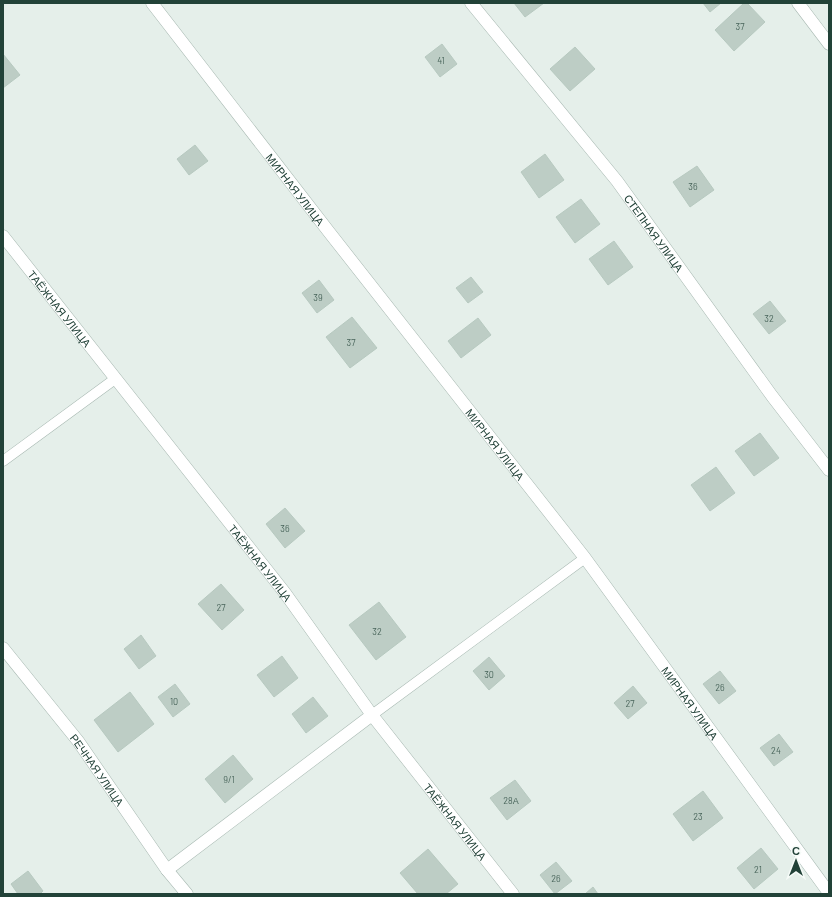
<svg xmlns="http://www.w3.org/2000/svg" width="832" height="897" font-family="Barlow,sans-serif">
  <rect width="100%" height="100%" fill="#e5efea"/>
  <path fill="#bdcdc5" stroke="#b7c9c0" d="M514 3H544L525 17Z
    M703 3H721L710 12Z
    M744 3H747L765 22 734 51 715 30Z
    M442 44 457 64 440 77 425 57Z
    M575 47 595 69 570 91 550 69Z
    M3 54 20 75 3 88Z
    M195 145 208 161 189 175 177 159Z
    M545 154 564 180 539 198 521 172Z
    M697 166 714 190 690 207 673 182Z
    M581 199 600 224 575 243 556 217Z
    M614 241 633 267 608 285 589 259Z
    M471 277 483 292 468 303 456 288Z
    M319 280 334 300 317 313 302 293Z
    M770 301 786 321 769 334 753 314Z
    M352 317 377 348 350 368 326 337Z
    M478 318 491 335 461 358 448 341Z
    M760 433 779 458 754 476 735 451Z
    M716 467 735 493 710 511 691 485Z
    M285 508 305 531 285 548 266 524Z
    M221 584 244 610 222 630 198 604Z
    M379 602 406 637 376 660 349 625Z
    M141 635 156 656 139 669 124 649Z
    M282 656 298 678 274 697 257 675Z
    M489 657 505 676 489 690 473 671Z
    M720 671 736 691 719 704 703 684Z
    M175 684 190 704 173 717 158 697Z
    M633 686 647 703 628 719 614 703Z
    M130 692 154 724 118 752 94 720Z
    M313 697 328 716 306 733 292 714Z
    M779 734 793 752 774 766 760 748Z
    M233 755 253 779 225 803 205 779Z
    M515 780 531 801 507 820 490 798Z
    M703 791 723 818 693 841 673 814Z
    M761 848 778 869 754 889 737 868Z
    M428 849 458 884 446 894H418L400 873Z
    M556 862 572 881 555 894 540 875Z
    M28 871 43 891 40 894H18L11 884Z
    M593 887 598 894H585Z"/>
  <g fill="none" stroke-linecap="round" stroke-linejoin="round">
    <defs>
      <path id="lane" d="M3 461 115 379
        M372 715 585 558"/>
      <g id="street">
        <path id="s1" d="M152 3 329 232 585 558 829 893"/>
        <path id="s2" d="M471 3 617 181 772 396 829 470"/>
        <path d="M798 3 829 44"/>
        <path id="s3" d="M3 236 285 593 372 715 513 894"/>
        <path id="s4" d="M3 648 78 741 167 870 187 894"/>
        <path d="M167 870 372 715"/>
      </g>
    </defs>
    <use href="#lane" stroke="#a7b8b1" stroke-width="11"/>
    <use href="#street" stroke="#a7b8b1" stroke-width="13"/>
    <use href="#lane" stroke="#fff" stroke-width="10"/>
    <use href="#street" stroke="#fff" stroke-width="12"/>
  </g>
  <g text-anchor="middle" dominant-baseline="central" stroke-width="4" stroke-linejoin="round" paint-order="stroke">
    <g font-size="9" fill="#49655b">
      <text x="740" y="26">37</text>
      <text x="441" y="60">41</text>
      <text x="693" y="186">36</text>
      <text x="318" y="297">39</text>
      <text x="769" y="318">32</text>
      <text x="351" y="342">37</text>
      <text x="285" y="528">36</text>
      <text x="221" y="607">27</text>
      <text x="377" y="631">32</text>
      <text x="489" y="674">30</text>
      <text x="720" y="687">26</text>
      <text x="174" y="701">10</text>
      <text x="630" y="703">27</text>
      <text x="776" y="750">24</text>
      <text x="229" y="779">9/1</text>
      <text x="511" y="800">28А</text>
      <text x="698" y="816">23</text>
      <text x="758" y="869">21</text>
      <text x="556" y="878">26</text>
    </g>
    <g font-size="11" fill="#224238" stroke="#f6fbf8">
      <text stroke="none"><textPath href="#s1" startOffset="235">МИРНАЯ УЛИЦА</textPath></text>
      <text stroke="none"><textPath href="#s2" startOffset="294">СТЕПНАЯ УЛИЦА</textPath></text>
      <text stroke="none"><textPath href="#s3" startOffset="92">ТАЁЖНАЯ УЛИЦА</textPath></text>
      <text stroke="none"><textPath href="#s1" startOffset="559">МИРНАЯ УЛИЦА</textPath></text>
      <text stroke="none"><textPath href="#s3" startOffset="416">ТАЁЖНАЯ УЛИЦА</textPath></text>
      <text stroke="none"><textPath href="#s1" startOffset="883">МИРНАЯ УЛИЦА</textPath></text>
      <text stroke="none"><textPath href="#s4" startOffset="154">РЕЧНАЯ УЛИЦА</textPath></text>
      <text stroke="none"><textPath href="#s3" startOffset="740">ТАЁЖНАЯ УЛИЦА</textPath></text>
    </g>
  </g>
  <rect width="832" height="897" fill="none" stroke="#224238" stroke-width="8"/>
  <g transform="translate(796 861)" stroke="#f6fbf8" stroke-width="3" paint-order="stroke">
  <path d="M0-3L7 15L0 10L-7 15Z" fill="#224238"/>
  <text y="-6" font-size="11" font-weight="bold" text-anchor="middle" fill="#224238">С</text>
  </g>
</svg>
